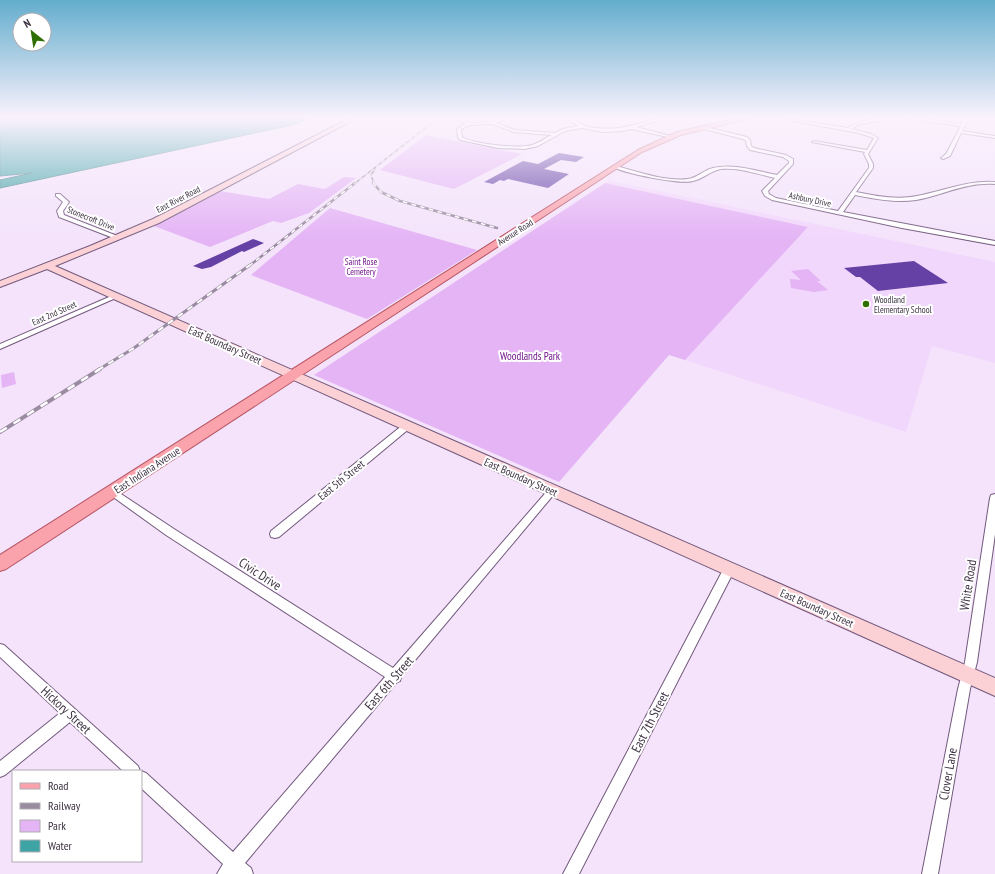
<svg xmlns="http://www.w3.org/2000/svg" width="995" height="874" font-family="'PT Sans Narrow',sans-serif">
  <rect width="100%" height="100%" fill="#f4e3fb"/>
  <path fill="#f2d7fc" d="M608 180 995 262V363L932 346 906 432 685 360 808 227 605 183Z"/>
  <path fill="#e4b4f5" d="M426 135 522 154 454 189 380 170Z
    M344 177 356 178 309 213 281 223 273 221 210 247 154 226 220 191 269 199 298 184 325 189Z
    M605 183 808 227 685 360 669 355 559 482 314 375Z
    M330 208 477 250 367 319 251 275Z
    M808 269 821 281H817L828 290 814 292 791 288 790 279 801 280 791 271Z
    M14 372 16 384 2 388 1 375Z"/>
  <path fill="#3da3a5" stroke="#3d8187" d="M0 118H311L292 125 0 188V180L32 173 0 176Z"/>
  <path fill="#6541a5" d="M559 153 584 157 576 162 561 160 544 169 569 174 548 188 508 179 504 181 500 180 493 184 484 182 523 161 538 164Z
    M253 239 264 243 244 252 242 251 211 267 202 269 193 266Z
    M914 261 948 283 878 291 860 277H856L844 268Z"/>
  <g fill="none" stroke-linecap="round" stroke-linejoin="round">
    <defs>
      <path id="street" d="M454 118H459L471 123 491 122 502 118H508L496 123 515 130 555 133 563 129 578 126 566 118C575 118 580 125 589 127 616 132 634 125 660 118H666L636 127 670 136 668 137 631 129 622 131 603 132 582 128 565 131 538 146 525 149 498 148 460 140 458 137 457 129 466 123ZM492 124 514 132 552 135C545 138 539 143 532 145 519 149 474 144 462 137L461 129 470 125Z
        M782 118 848 128C860 120 877 118 891 118L857 125 852 129 871 134 878 138 868 154 873 164V168L856 192C876 196 897 200 917 196 944 191 967 180 995 182V184C965 182 944 195 916 200 896 203 875 199 855 195L843 212 995 241V245L902 228 772 200 765 196 762 191 775 178C757 174 739 167 721 169 710 171 703 179 693 181 680 185 624 173 613 167L615 166C638 171 664 182 688 179 697 178 704 170 713 168 734 163 756 171 777 175L789 163V161L783 157 750 150 747 146 746 141 743 139 700 128 701 126 747 137 750 140 751 146 754 148 786 155 793 159V164L768 191 769 194 776 198 838 211 869 168V164L864 154 865 152 812 142 814 141 867 150 874 138 859 133 793 121Z
        M904 118H916L962 124 965 118H969L962 131 995 136V138L961 133 950 156 943 159 941 158 946 154 961 126Z
        M56 194H60L69 202 63 211 64 215 120 237V239H116L59 217 57 211 63 202 56 196Z
        M116 294 118 295V297L0 349V344Z
        M407 423 411 426 410 428 279 537 275 538 271 537 270 534 271 531 404 424Z
        M552 488 555 489 557 491 555 493 401 677 400 681 397 682 245 863 251 868 253 874H217L223 864 141 788V771L146 773 233 852 385 677 166 535 109 494 107 492 109 490H115L174 529 393 668 549 489Z
        M995 494V534L977 662 970 689 938 874H922L958 689 965 662 990 498 991 495Z
        M729 565 733 566 735 569 579 874H563L725 566Z
        M0 644 4 645 138 766 140 771H123L70 722 5 775 0 777V761L60 713 0 657Z"/>
      <path id="secondary" d="M350 118H357L159 223 55 266 995 678V696L47 269 0 287V281L90 246 153 219Z"/>
      <path id="primary" d="M738 118H751L681 135 642 152 6 569 0 571V555L638 150 677 132Z"/>
    </defs>
    <use href="#street" stroke="#72597c" stroke-width="2"/>
    <use href="#secondary" stroke="#72597c" stroke-width="2"/>
    <use href="#primary" stroke="#b55463" stroke-width="2"/>
    <use href="#street" fill="#fff" fill-rule="evenodd"/>
    <use href="#secondary" fill="#fcd1d6" fill-rule="evenodd"/>
    <use href="#primary" fill="#faa3ac" fill-rule="evenodd"/>
    <defs>
      <path id="rail-far3" d="M354 184 438 118
        M374 184 371 175 375 169"/>
      <path id="rail-far2" d="M373 183 381 192 400 201 497 228
        M249 266 355 183"/>
      <path id="rail-far1" d="M98 370 134 348 250 265"/>
      <path id="rail" d="M0 432 100 369"/>
    </defs>
    <use href="#rail-far3" stroke="#9a8ca0" stroke-width="1.5"/>
    <use href="#rail-far2" stroke="#9a8ca0" stroke-width="2.5"/>
    <use href="#rail-far1" stroke="#9a8ca0" stroke-width="3"/>
    <use href="#rail" stroke="#9a8ca0" stroke-width="4"/>
    <use href="#rail-far3" stroke="#fff" stroke-width="1" stroke-dasharray="3.5" stroke-linecap="butt"/>
    <use href="#rail-far2" stroke="#fff" stroke-width="1.5" stroke-dasharray="4.5" stroke-linecap="butt"/>
    <use href="#rail-far1" stroke="#fff" stroke-width="2" stroke-dasharray="6" stroke-linecap="butt"/>
    <use href="#rail" stroke="#fff" stroke-width="2.5" stroke-dasharray="8" stroke-linecap="butt"/>
  </g>
  <linearGradient id="sky" x2="0" y2="1"><stop stop-color="#63adcd"/><stop offset="0.49" stop-color="#faf2fd"/><stop offset="1" stop-color="#faf2fd" stop-opacity="0"/></linearGradient>
  <rect width="995" height="240" fill="url(#sky)"/>
  <circle fill="#2f6e00" stroke="#fff" stroke-width="1.5" cx="866" cy="304" r="4"/>
  <g text-anchor="middle" dominant-baseline="central" stroke-width="4" stroke-linejoin="round" paint-order="stroke">
    <g font-size="9" fill="#3d3242" stroke="#fff">
      <text transform="translate(178 199) rotate(-27)">East River Road</text>
      <text transform="translate(810 199) rotate(12)">Ashbury Drive</text>
      <text transform="translate(91 218) rotate(22)">Stonecroft Drive</text>
      <text transform="translate(515 232) rotate(-33)">Avenue Road</text>
      <text transform="translate(54 313) rotate(-24)">East 2nd Street</text>
    </g>
    <g font-size="9" fill="#70148a" stroke="#fff">
      <text x="361" y="261">Saint Rose<tspan x="361" dy="10">Cemetery</tspan></text>
    </g>
    <g font-size="9" fill="#3d3242" stroke="#fff" text-anchor="start">
      <text x="874" y="299">Woodland<tspan x="874" dy="10">Elementary School</tspan></text>
    </g>
    <g font-size="11" fill="#3d3242" stroke="#fff">
      <text transform="translate(225 345) rotate(24)">East Boundary Street</text>
      <text transform="translate(147 470) rotate(-33)">East Indiana Avenue</text>
      <text transform="translate(521 477) rotate(24)">East Boundary Street</text>
      <text transform="translate(341 480) rotate(-39)">East 5th Street</text>
      <text transform="translate(817 608) rotate(24)">East Boundary Street</text>
    </g>
    <g font-size="11" fill="#70148a" stroke="#fff">
      <text x="530" y="356">Woodlands Park</text>
    </g>
    <g font-size="13" fill="#3d3242" stroke="#fff">
      <text transform="translate(260 574) rotate(33)">Civic Drive</text>
      <text transform="translate(968 585) rotate(-81)">White Road</text>
      <text transform="translate(389 683) rotate(-49)">East 6th Street</text>
      <text transform="translate(66 710) rotate(43)">Hickory Street</text>
      <text transform="translate(650 722) rotate(-63)">East 7th Street</text>
      <text transform="translate(948 774) rotate(-80)">Clover Lane</text>
    </g>
  </g>
  <rect x="12" y="770" width="130" height="92" fill="#ffffff" stroke="#b1adb3"/>
  <rect x="20" y="783" width="20" height="6" fill="#faa3ac" stroke="#b1adb3"/>
  <text x="48" y="790" font-size="12" fill="#3d3242">Road</text>
  <rect x="20" y="803" width="20" height="6" fill="#9a8ca0" stroke="#b1adb3"/>
  <text x="48" y="810" font-size="12" fill="#3d3242">Railway</text>
  <rect x="20" y="820" width="20" height="12" fill="#e4b4f5" stroke="#b1adb3"/>
  <text x="48" y="830" font-size="12" fill="#3d3242">Park</text>
  <rect x="20" y="840" width="20" height="12" fill="#3da3a5" stroke="#b1adb3"/>
  <text x="48" y="850" font-size="12" fill="#3d3242">Water</text>
  <g transform="translate(32 32) rotate(330)"><circle r="19" fill="#ffffff" stroke="#b1adb3"/>
  <path d="M0-3L7 15L0 10L-7 15Z" fill="#2f6e00"/>
  <text y="-6" font-size="11" font-weight="bold" text-anchor="middle" fill="#3d3242">N</text>
  </g>
</svg>
